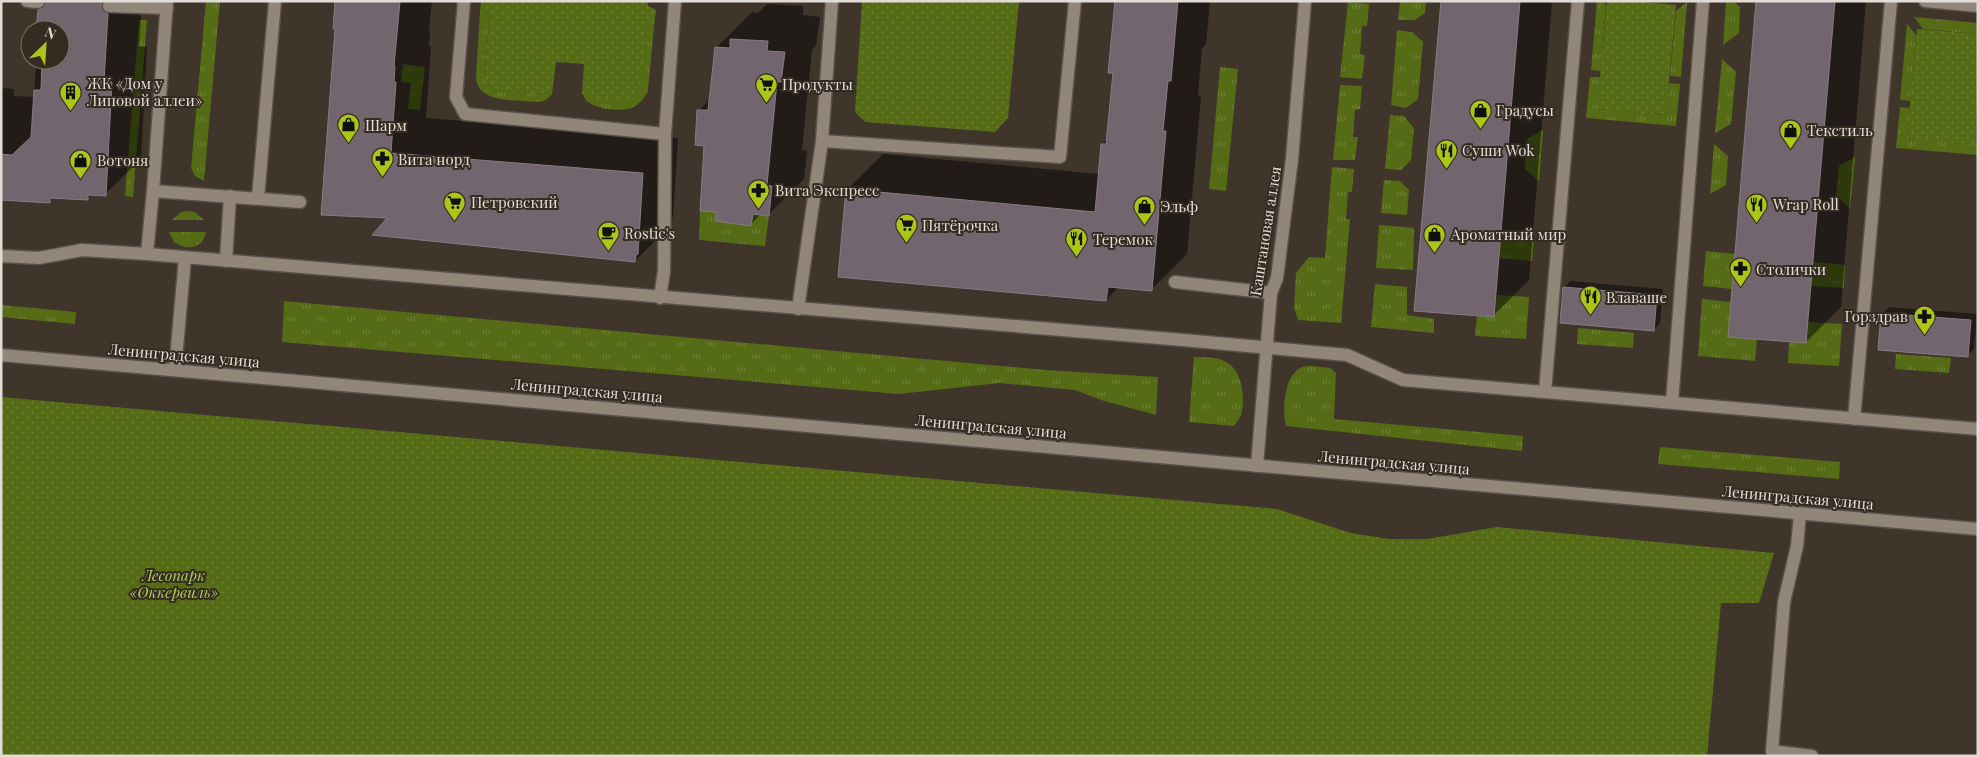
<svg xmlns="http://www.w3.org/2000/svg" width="1979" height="757" font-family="'Playfair Display',serif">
  <defs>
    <pattern id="grass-tufts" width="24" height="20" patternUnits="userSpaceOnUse" patternTransform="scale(1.25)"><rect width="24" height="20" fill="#556b15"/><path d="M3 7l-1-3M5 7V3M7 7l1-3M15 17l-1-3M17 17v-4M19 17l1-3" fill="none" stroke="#6d8036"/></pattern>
    <pattern id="park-dots" width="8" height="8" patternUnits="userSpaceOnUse" patternTransform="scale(1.25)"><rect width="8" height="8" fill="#556b15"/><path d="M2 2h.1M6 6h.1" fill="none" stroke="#6d8036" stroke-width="1.8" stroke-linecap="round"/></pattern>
  </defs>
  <rect width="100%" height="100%" fill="#3f352b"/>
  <path fill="url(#grass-tufts)" d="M206 1H220L204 181 195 176 191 168Z
    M1400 1H1426L1425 13 1415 20H1398Z
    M1597 1H1603L1606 5 1601 71 1591 70Z
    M1726 1H1733L1740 7 1739 33 1723 45Z
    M1348 2 1369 4 1367 26H1362L1360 54 1365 55 1362 79 1340 77Z
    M1687 2 1681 77 1670 76 1676 11Z
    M480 11 490 13 484 78 494 91 552 94C549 97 547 100 543 101 537 103 529 101 523 101 506 100 477 100 476 77Z
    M1914 17 1978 23V34L1923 29Z
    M139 20H147L133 197 125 196Z
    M1907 24 1916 35 1911 101 1900 100Z
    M654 26 648 91C644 99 637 107 628 109 616 111 590 109 584 97L625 100 641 76 645 28Z
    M1397 30 1412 32 1423 42 1418 99 1406 108 1391 105Z
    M1722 59 1736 72 1731 124 1715 133Z
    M403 64 425 67 420 110 408 109 411 83 401 82Z
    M1220 67 1238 69 1226 191 1209 189Z
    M1590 77H1600L1598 109 1666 115 1669 83 1680 84 1676 126 1586 118Z
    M1340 85 1362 86 1360 109 1355 110 1353 137H1358L1355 160H1333Z
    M1900 107 1910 108 1907 138 1976 144 1978 129V155L1896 148Z
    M1390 115 1404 116 1414 128 1411 160 1401 170 1385 169Z
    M1543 130 1539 181 1525 169 1527 139Z
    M1714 144 1728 156 1726 185 1710 194Z
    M1855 157 1850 208 1836 196 1839 166Z
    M1332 167 1354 169 1352 192H1348L1346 219H1350L1341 323 1298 320 1294 308 1296 273 1309 257 1325 258Z
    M1384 180 1400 181 1409 190 1407 215 1381 213Z
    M189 211 195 212 204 220H172L181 212Z
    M700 211 716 212V221L751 226 753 214 769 216 765 246 699 240Z
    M1379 225 1414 228 1413 270 1376 268Z
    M169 232H206C203 249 187 251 174 242Z
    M1501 235 1534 237 1532 261 1499 258Z
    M1706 251 1735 254 1732 289 1703 286Z
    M1813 262 1845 265 1844 288 1811 286Z
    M1375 284 1407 287V315L1434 319V333L1371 327Z
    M1496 295 1529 297 1526 339 1475 336 1477 316 1494 317Z
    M1702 299 1731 302 1728 337 1757 339 1755 361 1698 356Z
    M284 301 1045 370 1158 377 1156 415 1101 400 1075 390 999 383 899 394 282 342Z
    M1 305 76 312 75 324 1 317Z
    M1808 322 1842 324 1839 366 1788 363 1789 342 1806 343Z
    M1578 328 1634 333 1633 348 1577 344Z
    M1896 354 1951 358 1949 373 1895 369Z
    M1194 357C1203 357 1214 357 1222 360 1242 367 1245 394 1242 412 1241 417 1237 422 1234 426L1189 422Z
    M1312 366 1330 368 1336 373 1334 419 1523 436 1522 451 1286 426C1282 411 1284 377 1300 368 1303 366 1308 366 1312 366Z
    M1660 447 1840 462 1839 479 1658 464Z"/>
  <path fill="url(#park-dots)" d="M481 1H648V6L656 10 654 26 645 28C644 45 646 96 624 100 614 102 595 98 584 97L582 93 584 64 556 62 552 94 494 91 484 78 490 13 480 11Z
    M862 1H1019L1008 118 995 132 865 122 855 112Z
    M1607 1H1634L1676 5 1666 115 1597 109Z
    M1917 29 1978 34 1976 145 1907 138Z
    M1 397 1277 509 1351 533 1389 539H1427L1497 527 1774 553 1759 603H1721L1707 756H1Z"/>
  <path fill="#0007" d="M47 1H142L139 46 147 47 141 159 105 194H93L87 199 54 197 50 201 1 199V88L14 89V96L34 97 36 60H60V30H38L39 11Z
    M337 1H432L429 31H430L429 46 431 47 426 118 678 138 673 217 671 219V225L635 261 390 217 337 28Z
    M1115 1H1210L1206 44 1202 48 1198 96H1201L1187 254 1152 289 1120 286 1106 300 847 190 883 154 1099 174 1102 144 1108 138 1114 72Z
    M1442 1H1552L1529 280 1493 316Z
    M1757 1H1866L1841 307 1806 342Z
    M767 4 803 6V15L820 17 816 46 812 50 802 150 807 151 804 179 769 214H761L751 224 706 145 699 111 710 99 716 48 752 12 758 13Z
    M1570 281 1663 289 1660 323 1654 330 1564 288Z
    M1889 307 1977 314 1974 349 1967 356 1882 314Z"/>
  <path fill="#73656e" stroke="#897b84" d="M46 1H102V9L108 14 104 81 112 82 106 196 88 195V200L50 198V203L1 200V154L12 155 31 137 34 90H41L42 60H60V30H36L38 10 44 7Z
    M335 1H400L394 66H395L394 82H396L391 153 643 173 638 254 636 255 635 262 372 235 387 218 321 215 335 29H333Z
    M1115 1H1178L1171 81H1168L1163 131H1166L1152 291 1108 287 1106 301 838 277 846 189 1095 212 1101 144H1106L1113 73H1108Z
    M1441 1H1520L1494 317 1414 311Z
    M1756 1H1835L1806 343 1728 337Z
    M730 39 768 41 767 51 785 52 781 82H777L767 185 772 186 769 216 753 214 751 226 716 221V212L700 211 704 146 695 145 697 110H708L715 47 730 48Z
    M1563 287 1657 295 1654 331 1560 323Z
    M1881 313 1971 320 1968 357 1878 350Z"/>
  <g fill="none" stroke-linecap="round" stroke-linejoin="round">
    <defs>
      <path id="service" d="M27 1 38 2
        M464 1 456 97 465 114 665 134
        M832 1 822 141 1060 157 1075 1
        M1925 1 1978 6
        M109 6 167 8
        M153 191 300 202
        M258 198 275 1
        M147 254 153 191 167 1
        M1 256 39 258 82 250 147 254 1183 340 1347 355 1403 380 1978 429
        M226 261 230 196
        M1175 282 1271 293
        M660 298 664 271 665 134 675 1
        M798 309 822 141
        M175 370 185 258
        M1545 392 1578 1
        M1672 403 1703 1
        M1854 419 1891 1
        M1257 466 1271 293 1277 278 1292 159 1305 1
        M1800 514 1797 546 1784 602 1772 751 1812 756"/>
      <path id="tertiary" d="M1 355 1978 529"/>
    </defs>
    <use href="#service" stroke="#5a524a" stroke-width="15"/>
    <use href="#tertiary" stroke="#5a524a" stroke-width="15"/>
    <use href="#service" stroke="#92867b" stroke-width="12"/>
    <use href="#tertiary" stroke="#92867b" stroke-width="12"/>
  </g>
  <defs>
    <symbol id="supermarket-pin" viewBox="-11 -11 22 30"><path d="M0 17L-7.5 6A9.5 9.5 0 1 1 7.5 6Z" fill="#abc614" stroke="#342b21"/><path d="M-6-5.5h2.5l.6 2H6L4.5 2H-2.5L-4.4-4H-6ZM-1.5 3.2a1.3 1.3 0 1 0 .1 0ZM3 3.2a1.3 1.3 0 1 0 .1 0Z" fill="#111"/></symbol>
    <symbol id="building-pin" viewBox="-11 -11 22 30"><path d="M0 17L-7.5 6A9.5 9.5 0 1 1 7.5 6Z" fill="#abc614" stroke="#342b21"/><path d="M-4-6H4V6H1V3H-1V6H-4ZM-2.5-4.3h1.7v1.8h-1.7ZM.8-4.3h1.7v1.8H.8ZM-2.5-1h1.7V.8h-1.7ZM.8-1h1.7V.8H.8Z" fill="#111"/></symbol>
    <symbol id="shop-pin" viewBox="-11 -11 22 30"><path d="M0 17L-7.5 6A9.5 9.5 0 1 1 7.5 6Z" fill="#abc614" stroke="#342b21"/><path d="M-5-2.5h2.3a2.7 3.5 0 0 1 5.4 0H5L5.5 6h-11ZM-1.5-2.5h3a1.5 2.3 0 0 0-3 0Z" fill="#111"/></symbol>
    <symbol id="restaurant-pin" viewBox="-11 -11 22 30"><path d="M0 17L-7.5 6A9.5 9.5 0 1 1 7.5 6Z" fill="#abc614" stroke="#342b21"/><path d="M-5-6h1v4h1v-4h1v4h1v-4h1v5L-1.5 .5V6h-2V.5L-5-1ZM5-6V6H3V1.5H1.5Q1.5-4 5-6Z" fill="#111"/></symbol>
    <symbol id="pharmacy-pin" viewBox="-11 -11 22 30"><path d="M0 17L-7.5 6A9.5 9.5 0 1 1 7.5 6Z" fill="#abc614" stroke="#342b21"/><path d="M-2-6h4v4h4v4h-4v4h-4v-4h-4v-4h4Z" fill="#111"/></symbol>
    <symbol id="cafe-pin" viewBox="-11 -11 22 30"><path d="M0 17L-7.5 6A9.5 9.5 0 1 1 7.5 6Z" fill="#abc614" stroke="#342b21"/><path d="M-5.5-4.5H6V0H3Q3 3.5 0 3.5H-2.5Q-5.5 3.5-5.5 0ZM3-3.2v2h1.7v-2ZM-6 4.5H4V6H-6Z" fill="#111"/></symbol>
  </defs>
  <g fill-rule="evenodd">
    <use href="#supermarket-pin" x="754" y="72" width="25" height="34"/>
    <use href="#building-pin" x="58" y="80" width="25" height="34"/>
    <use href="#shop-pin" x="1468" y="98" width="25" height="34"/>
    <use href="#shop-pin" x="336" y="112" width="25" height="34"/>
    <use href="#shop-pin" x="1778" y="118" width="25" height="34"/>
    <use href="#restaurant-pin" x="1434" y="138" width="25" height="34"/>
    <use href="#pharmacy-pin" x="370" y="146" width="25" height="34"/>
    <use href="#shop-pin" x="68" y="148" width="25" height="34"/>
    <use href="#pharmacy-pin" x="746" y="178" width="25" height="34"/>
    <use href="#supermarket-pin" x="442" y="190" width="25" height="34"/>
    <use href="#restaurant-pin" x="1744" y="192" width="25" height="34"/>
    <use href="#shop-pin" x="1132" y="194" width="25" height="34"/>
    <use href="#supermarket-pin" x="894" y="212" width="25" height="34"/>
    <use href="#cafe-pin" x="596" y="220" width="25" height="34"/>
    <use href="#shop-pin" x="1422" y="222" width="25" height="34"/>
    <use href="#restaurant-pin" x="1064" y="226" width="25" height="34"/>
    <use href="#pharmacy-pin" x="1728" y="256" width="25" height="34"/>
    <use href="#restaurant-pin" x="1578" y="284" width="25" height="34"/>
    <use href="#pharmacy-pin" x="1912" y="304" width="25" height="34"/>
  </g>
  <g text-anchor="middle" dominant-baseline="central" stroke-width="4" stroke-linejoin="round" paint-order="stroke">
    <g font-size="15" fill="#e2dcd6" stroke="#342b21" text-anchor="start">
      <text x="87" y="83">ЖК «Дом у<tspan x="87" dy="17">Липовой аллеи»</tspan></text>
      <text x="782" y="84">Продукты</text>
      <text x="1496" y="110">Градусы</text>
      <text x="365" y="125">Шарм</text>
      <text x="1807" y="130">Текстиль</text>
      <text x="1462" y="150">Суши Wok</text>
      <text x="398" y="159">Вита норд</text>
      <text x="97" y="160">Вотоня</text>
      <text x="775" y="190">Вита Экспресс</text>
      <text x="471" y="202">Петровский</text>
      <text x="1773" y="204">Wrap Roll</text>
      <text x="1160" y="206">Эльф</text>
      <text x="922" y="225">Пятёрочка</text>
      <text x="624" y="233">Rostic's</text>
      <text x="1451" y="234">Ароматный мир</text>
      <text x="1093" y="239">Теремок</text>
      <text x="1756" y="269">Столички</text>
      <text x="1606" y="297">Влаваше</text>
      <text x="1908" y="316" text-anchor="end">Горздрав</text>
    </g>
    <g font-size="15" fill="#e2dcd6" stroke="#342b21">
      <text transform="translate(1265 231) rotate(-81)">Каштановая аллея</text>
      <text transform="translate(184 355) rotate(5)">Ленинградская улица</text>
      <text transform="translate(587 390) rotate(5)">Ленинградская улица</text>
      <text transform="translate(991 426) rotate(5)">Ленинградская улица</text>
      <text transform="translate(1394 462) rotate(5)">Ленинградская улица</text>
      <text transform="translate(1798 497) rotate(5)">Ленинградская улица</text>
    </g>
    <g font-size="15" font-style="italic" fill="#aed15c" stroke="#342b21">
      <text x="174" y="575">Лесопарк<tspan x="174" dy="17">«Оккервиль»</tspan></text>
    </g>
  </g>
  <rect width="1979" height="757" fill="none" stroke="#e2dcd6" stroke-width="5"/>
  <g transform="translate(45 45) rotate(25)"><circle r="24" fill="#342b21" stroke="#7a7269"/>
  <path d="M0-4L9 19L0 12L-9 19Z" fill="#abc614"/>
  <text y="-8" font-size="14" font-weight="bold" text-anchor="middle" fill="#e2dcd6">N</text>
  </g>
</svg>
